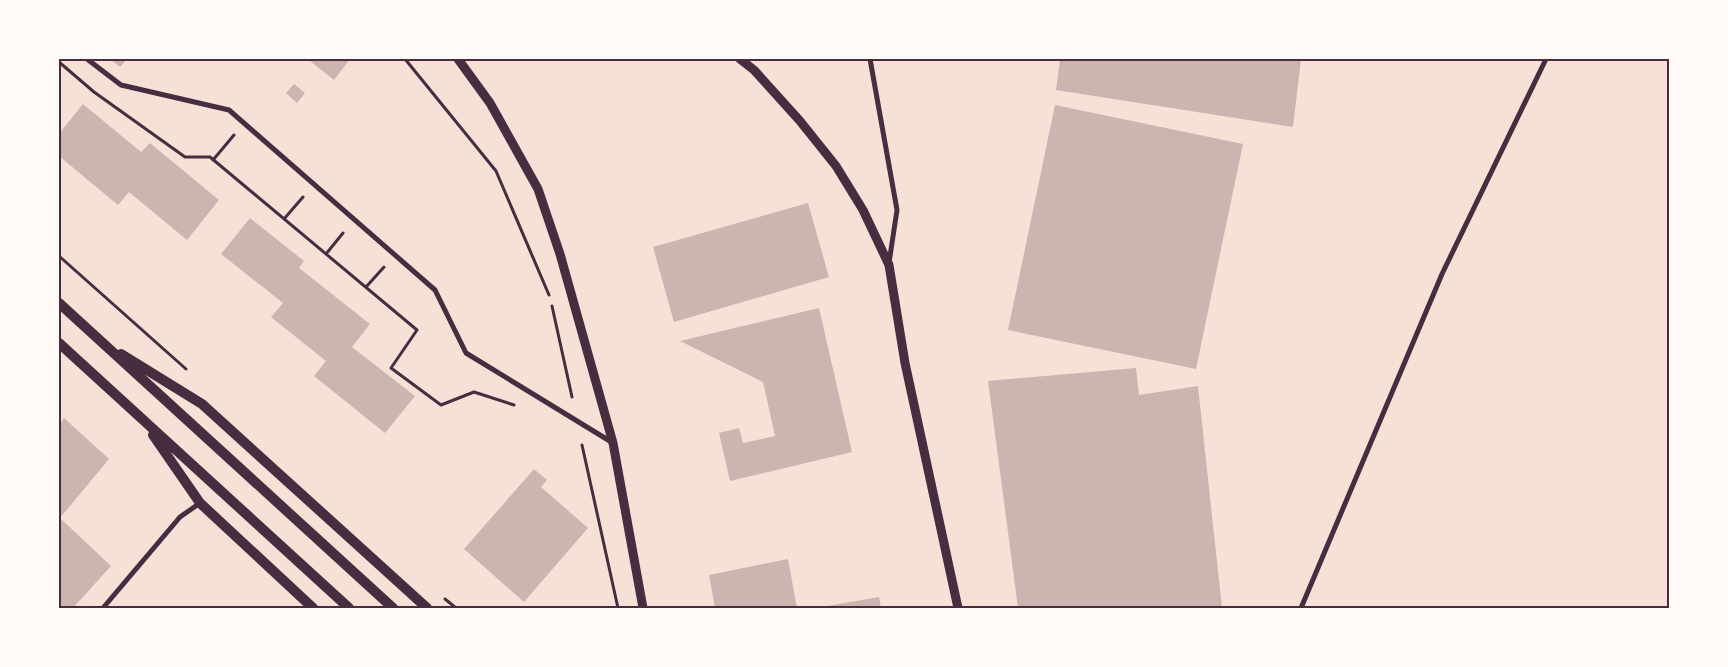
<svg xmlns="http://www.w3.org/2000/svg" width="1728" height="667" font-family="Montserrat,sans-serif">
  <rect width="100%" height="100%" fill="#f7e1d7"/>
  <path fill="#ccb4b1" d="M110 59H127L120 67Z
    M312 59H350L334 80 310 61Z
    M1060 59H1301L1293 127 1056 90Z
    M294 84 305 93 297 103 286 93Z
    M83 104 141 152 150 143 219 200 187 240 129 192 118 205 59 156V134Z
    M1055 105 1243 144 1196 369 1008 330Z
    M808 203 829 277 674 322 653 247Z
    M250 218 304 261 299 268 370 324 352 347 415 396 385 433 314 376 326 361 271 317 283 303 221 254Z
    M819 308 852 452 730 481 719 433 739 428 743 443 775 436 763 382 680 341Z
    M1136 368 1139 395 1198 386 1222 608H1018L988 381Z
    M64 418 109 459 60 518 111 566 73 608H59V425Z
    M534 469 547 480 541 487 588 528 524 602 464 549Z
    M788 559 797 608H715L709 575Z
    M879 597 881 608H822V607Z"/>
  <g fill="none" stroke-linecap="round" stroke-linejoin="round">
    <path stroke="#4a2c40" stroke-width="3" d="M405 59 496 171 549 295
      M59 62 94 92 185 157H210L417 330 391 368 441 405 474 392 514 405
      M213 160 234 135
      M284 219 303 197
      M326 254 343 233
      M59 256 186 369
      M366 287 384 267
      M552 306 572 397
      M582 445 618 608
      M445 599 456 608"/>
    <path stroke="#4a2c40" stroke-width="5" d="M87 59 121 85 229 110 435 290 466 353 613 443
      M870 59 897 210 889 263
      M103 608 180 517 200 503
      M1301 608 1442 274 1546 59"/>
    <path stroke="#4a2c40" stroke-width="9" d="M458 59 490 103 538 189 560 254 613 443 643 608
      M740 59 754 70 800 121 836 166 863 210 889 265 905 363 958 608"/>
    <path stroke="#4a2c40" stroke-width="10" d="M59 303 393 608
      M59 343 349 608
      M121 354 202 404 427 608
      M153 435 200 503 313 608"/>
  </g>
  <rect width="1728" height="667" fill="none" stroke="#fffaf5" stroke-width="120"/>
  <rect x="60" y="60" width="1608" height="547" fill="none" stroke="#4a2c40" stroke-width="2"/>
</svg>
